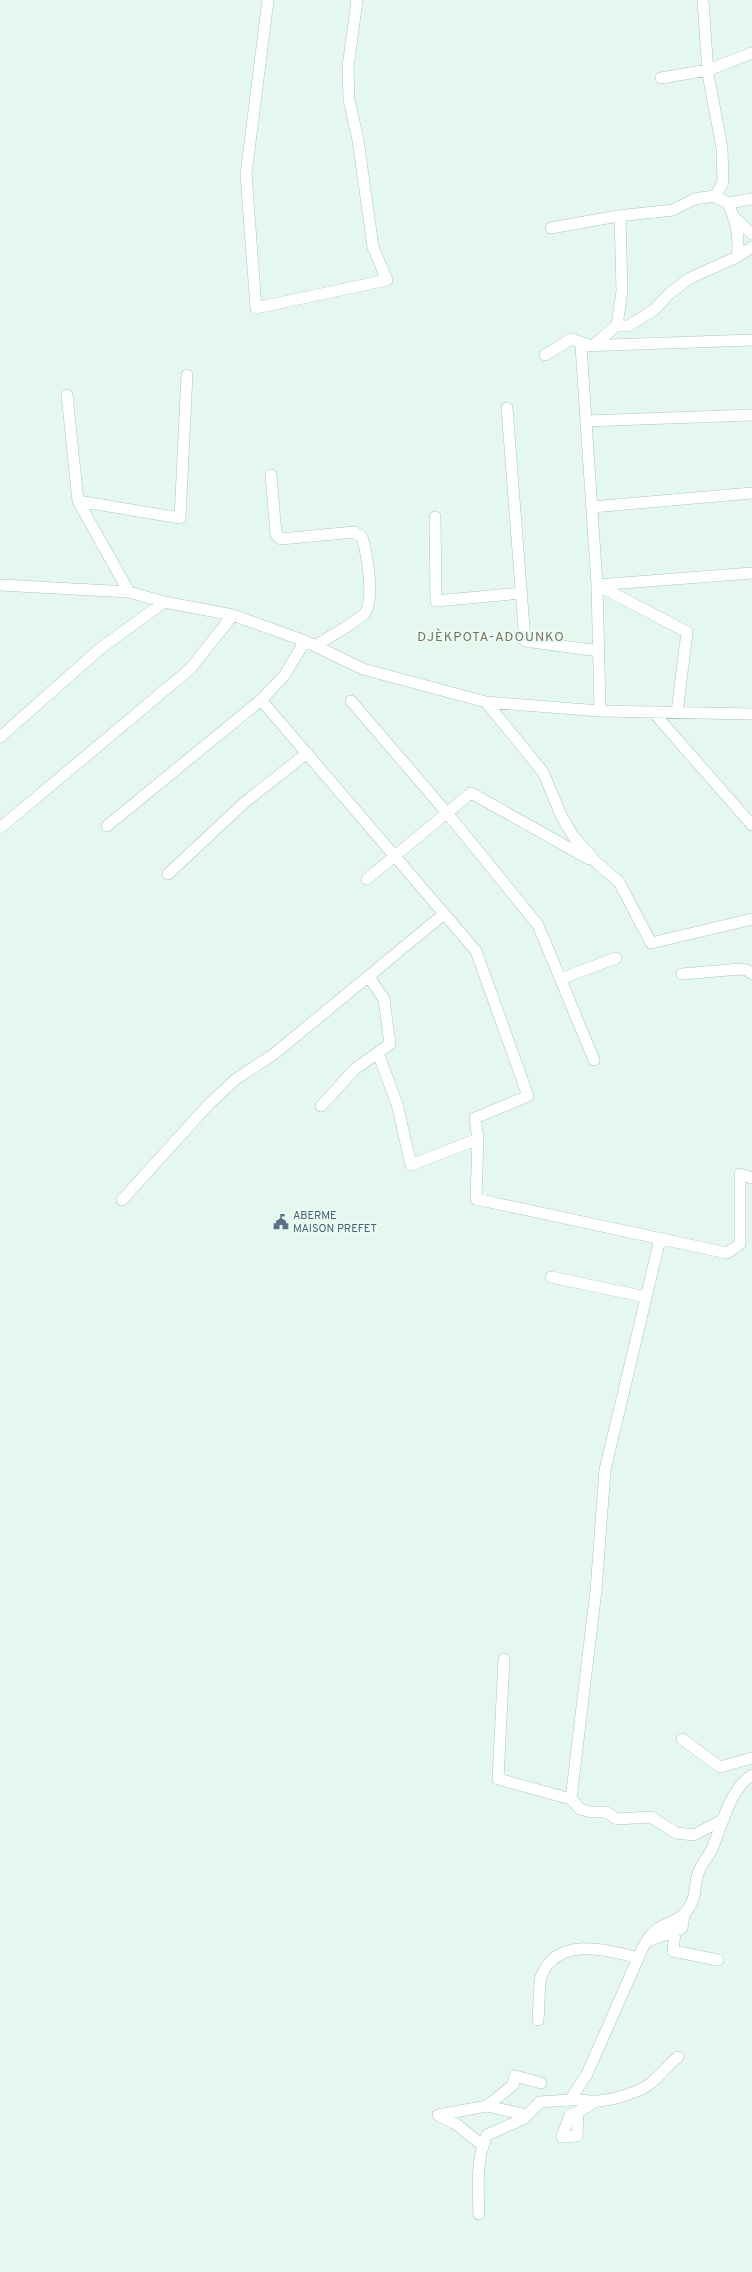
<svg xmlns="http://www.w3.org/2000/svg" width="752" height="2272" font-family="Overpass,sans-serif">
  <rect width="100%" height="100%" fill="#e4f8ef"/>
  <g fill="none" stroke-linecap="round" stroke-linejoin="round">
    <defs>
      <path id="minor" d="M268 0 246 174 256 308 387 280 373 247 358 140 349 100 348 67 357 0
        M703 0 708 74 722 148 723 182 715 197
        M661 78 708 70 752 53
        M728 203 752 199
        M733 216 752 234
        M551 228 618 216 673 210 694 199 714 196 728 203C736 221 740 237 737 257L752 247
        M615 326H628L654 310 670 293 690 278 737 257
        M593 346 617 325 622 291 620 216
        M545 355 571 339 589 345
        M67 395 78 501 129 592
        M507 408 525 641 599 651
        M586 421 752 415
        M271 475 276 534 281 539 354 532 362 537C367 554 375 599 365 613 359 621 325 639 315 646
        M78 501 180 518 187 375
        M592 507 752 493
        M435 517 436 601 522 593
        M0 585 129 592 164 602 233 615 305 641 363 669 486 702 600 711 752 714
        M597 585 687 632 677 712
        M597 585 752 573
        M261 700 476 951 528 1096 475 1118 478 1139 476 1199 727 1253 740 1244V1174L752 1178
        M351 701 447 813 538 925 594 1060
        M486 702 543 772 561 815 573 836 597 863 619 882 651 943 752 919
        M600 711 597 585 581 346 752 340
        M653 712 752 825
        M0 737 101 648 164 602
        M107 826 261 700 284 676 305 641
        M0 828 190 669 233 615
        M168 874 244 803 307 753
        M367 879 471 793 589 859
        M682 974 740 969 747 970 752 974
        M560 979 616 958
        M378 1053 397 1104 411 1165 478 1139
        M321 1106 355 1069 390 1044 384 999 369 977
        M122 1200 210 1103 236 1079 274 1054 444 914
        M551 1277 646 1297
        M504 1659 498 1779 571 1799 580 1809 591 1812H606L617 1819 651 1817 676 1833 694 1835 724 1819
        M682 1739 720 1767 752 1758
        M571 1799 596 1590 605 1470 660 1239
        M675 1932 673 1951 718 1960
        M651 1940C661 1935 673 1934 682 1928L684 1915
        M538 2020C539 2011 539 1983 541 1977 556 1936 606 1949 638 1958
        M570 2100C581 2099 589 2102 598 2101 612 2100 641 2092 651 2083 661 2075 668 2065 678 2057
        M487 2106 513 2085 515 2076 541 2083
        M578 2112 577 2136 562 2137 570 2115 578 2112 596 2101
        M438 2115 487 2106 527 2115
        M438 2115 456 2124 482 2145
        M479 2214C478 2189 476 2158 487 2135L523 2119 540 2102 570 2100 587 2074 643 1947C647 1940 651 1933 659 1928 671 1921 682 1920 690 1906 697 1895 694 1882 699 1871 702 1863 708 1857 712 1849 722 1826 729 1790 752 1775"/>
    </defs>
    <use href="#minor" stroke="#acc7b6" stroke-width="12"/>
    <use href="#minor" stroke="#fff" stroke-width="11"/>
  </g>
  <defs>
    <symbol id="civic-bare" viewBox="-9 -9 18 18"><path d="M-.6-6.5H3V-4.5H.6V-3L4-1V1h2V6H-6V1h2V-1L-.6-3ZM-1.2 2.5V6h2.4V2.5Z" fill="#5c6f8a" stroke="#e9fcf3" stroke-width="2.5" paint-order="stroke"/></symbol>
  </defs>
  <g fill-rule="evenodd">
    <use href="#civic-bare" x="270" y="1211" width="22" height="22"/>
  </g>
  <g text-anchor="middle" dominant-baseline="central" stroke-width="4" stroke-linejoin="round" paint-order="stroke">
    <g font-size="11" fill="#4e5e75" stroke="#e9fcf3" text-anchor="start">
      <text x="293" y="1216">ABERME<tspan x="293" dy="13">MAISON PREFET</tspan></text>
    </g>
    <g font-size="13" letter-spacing="1" fill="#7d6e5d" stroke="#e9fcf3">
      <text x="491" y="638">DJÈKPOTA-ADOUNKO</text>
    </g>
  </g>
</svg>
